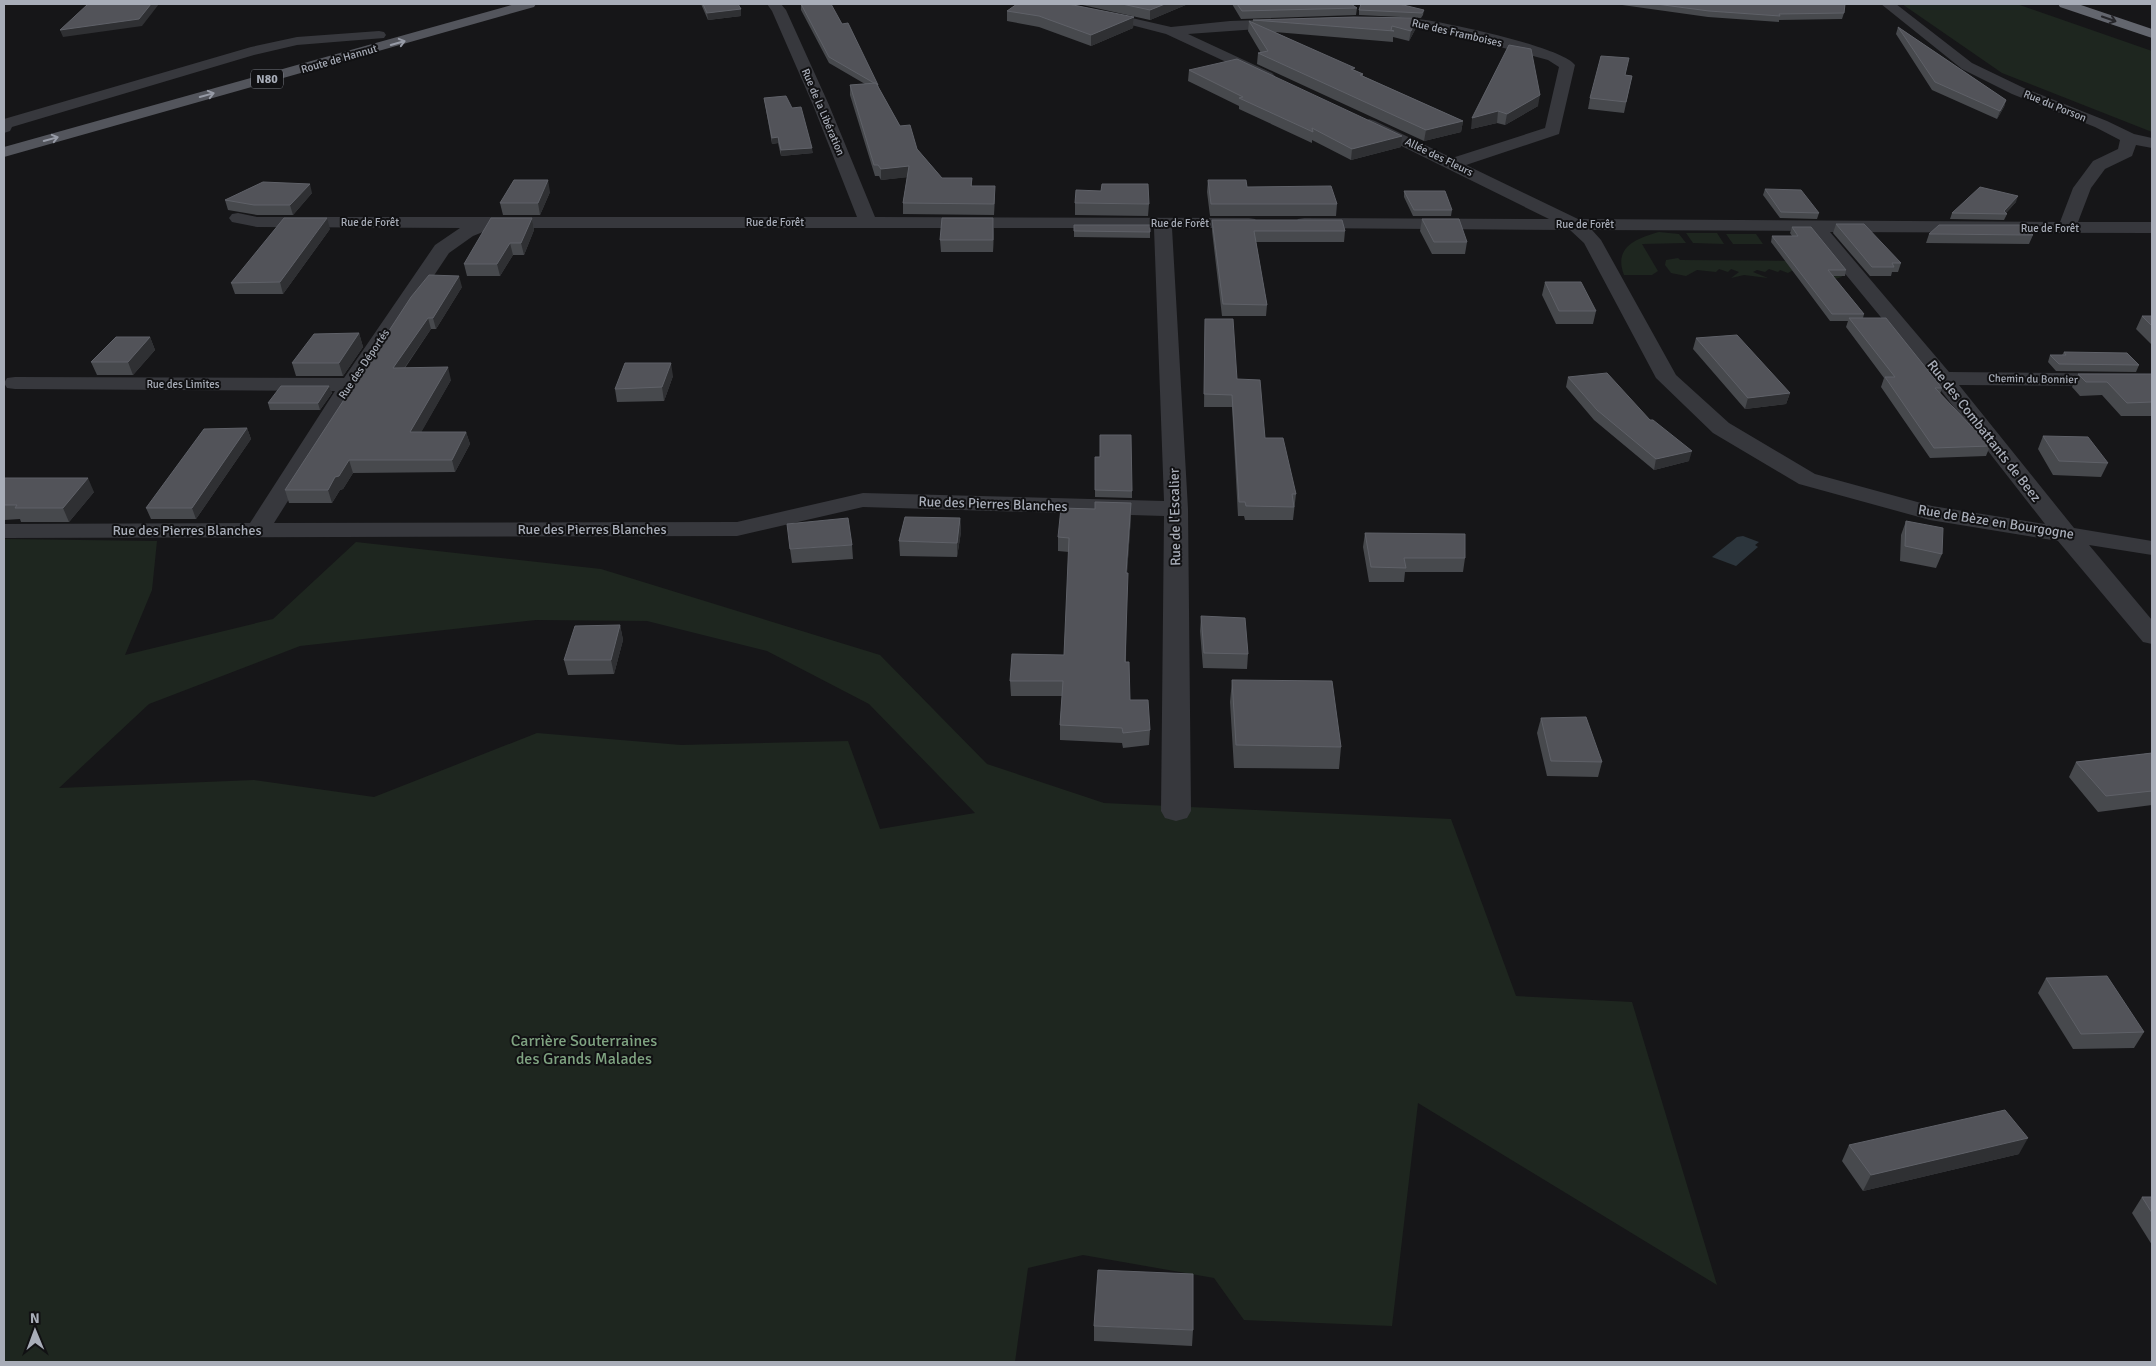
<svg xmlns="http://www.w3.org/2000/svg" width="2156" height="1366" font-family="Signika,sans-serif">
  <rect width="100%" height="100%" fill="#161618"/>
  <path fill="#1e261f" fill-rule="evenodd" d="M1902 4H2017L2152 51V132L2002 73Z
    M1659 232 1679 234 1686 243 1642 244 1658 271 1652 275H1624C1613 247 1637 238 1659 232Z
    M1686 233H1717L1724 244 1693 243Z
    M1726 234H1756L1763 244H1733Z
    M1678 258 1680 260 1800 261 1844 275C1832 285 1807 274 1793 270L1788 273 1780 270 1778 272 1769 269 1765 272 1757 270 1753 272 1768 278 1744 275 1731 278 1739 272 1731 269 1728 272 1719 269 1716 272 1697 270 1686 276 1671 273 1665 265 1666 260Z
    M4 539 157 541 152 590 125 655 273 619 356 542 601 569 880 655 987 764 1104 803 1451 819 1516 996 1632 1002 1717 1285 1418 1103 1392 1326 1244 1320 1214 1278 1083 1255 1028 1268 1015 1362H4ZM536 620 647 621 767 651 869 704 975 813 880 829 848 741 681 745 537 733 374 797 254 780 59 788 149 704 300 646Z"/>
  <path fill="#2c353c" d="M1743 536 1759 542 1755 545 1758 547 1736 566 1712 557 1737 537Z"/>
  <g fill="none" stroke-linecap="round" stroke-linejoin="round">
    <path fill="#37383d" fill-rule="evenodd" d="M767 4H781L786 10 829 105 875 217 1249 218 1255 219 1258 223 1255 227 1249 228H1172L1188 509 1191 811 1187 818 1176 821 1165 818 1161 811 1164 516 863 507 737 536 4 538V524L250 523 335 391 15 389 7 388 4 383 7 378 15 377 344 378 435 245 460 228 257 227 232 222 229 218 232 214 238 213 257 217H857L813 105 772 11ZM493 228H1154L1164 501 863 493 737 522 274 523 361 385 449 253 473 236Z
      M1042 4H1071L1171 27 1230 21 1287 19 1294 23 1287 27 1188 34 1272 73 1275 76 1267 81 1166 34 1108 19 1049 8Z
      M1881 4H1896L1972 63 2024 88 2107 121 2134 134 2152 138V148L2136 145 2132 156 2105 169 2091 188 2078 222H2152V233L1830 232 1949 372 2152 374V386L1959 385 2074 528 2152 541V555L2089 545 2152 620V644L2143 642 2058 541 1930 520 1799 484 1713 433 1656 378 1584 243 1570 230 1304 228 1298 227 1295 223 1298 219 1304 218 1549 219 1363 127 1361 124 1369 119 1375 121 1452 158 1545 128 1559 67 1548 60 1445 32 1375 24 1373 21 1375 18 1380 17C1395 17 1411 18 1426 20 1451 24 1562 47 1575 65L1559 134 1466 165 1578 219 2060 222 2073 188 2093 161 2118 149 2120 140 2095 127 2012 94 1962 69ZM1592 230 1810 231 1935 383 2045 524 1932 506 1815 474 1729 423 1676 375 1601 240Z
      M379 31 384 32 386 35 384 38 297 45 254 55 12 127 10 131 4 133V119L251 47 297 37Z"/>
    <path fill="#53555c" fill-rule="evenodd" d="M515 4H536L534 7 4 157V147Z"/>
    <path fill="#63666e" fill-rule="evenodd" d="M2058 4H2078L2152 29V38L2060 7Z"/>
  </g>
  <path fill="#47494d" d="M701 4H738L741 16 708 20Z
    M801 4 842 24 878 85 879 88 900 126 917 149 942 178H972V186L995 197 994 215 903 214V203L907 177 881 180 879 176H875L850 95V85L865 84 829 63 801 10Z
    M1078 4H1188L1150 20Z
    M1232 4H1351L1357 8 1356 15 1241 19Z
    M1615 4H1845L1844 13 1842 19 1779 20V22L1708 17Z
    M1359 10H1424L1423 15 1421 18 1359 15Z
    M1007 11 1134 17 1133 28 1091 46 1039 27 1007 21Z
    M1354 17 1416 28 1409 41 1393 37V42L1275 32 1363 74V76L1463 121 1461 132 1424 141 1257 64 1258 53H1261L1248 31 1249 21 1252 22 1253 20Z
    M1898 27 2006 100 2004 107 1997 119 1932 90 1896 34Z
    M1509 45 1538 106 1505 125 1497 123 1471 129Z
    M1189 70 1401 147 1351 160 1312 140V143L1239 109V106L1188 81Z
    M1626 75 1632 76 1624 113 1588 109 1590 98Z
    M764 98 792 108 813 153 781 156 778 143 772 144Z
    M1208 180 1337 204 1336 216H1210L1207 192Z
    M1765 189 1819 213 1817 219 1780 218 1763 195Z
    M1404 191 1452 210 1451 216H1413L1404 197Z
    M550 192 540 215H503L500 203Z
    M312 193 293 215H257L228 210 225 200Z
    M2016 202 2006 213 2007 214 2004 220 1950 219 1952 213Z
    M1075 203 1149 204 1148 216 1075 215Z
    M532 218 534 230 524 255H513L500 276H467L464 264Z
    M1422 219 1467 242 1465 254H1432L1420 231Z
    M1212 220 1345 231 1344 242H1256L1267 305 1266 316H1222L1212 231Z
    M1836 224 1901 263 1898 272H1892L1891 276H1870L1833 233Z
    M1074 225 1150 232V238L1074 237Z
    M1792 227 1846 270 1845 276H1833L1864 314 1863 318 1942 388 1940 394 1990 446 1986 456 1930 458 1881 387 1884 378 1846 327 1848 321H1830L1771 242 1772 236H1792L1790 233Z
    M330 229 283 294H235L231 283Z
    M994 231 993 252H941L940 240Z
    M1929 234 2033 235 2029 244 1926 243Z
    M1545 282 1596 311 1593 324H1556L1542 295Z
    M462 287 436 329H431L405 368 451 380 421 432H466L470 444 455 472 353 473 343 489 340 490 332 503H289L285 490 411 297Z
    M2142 316H2152V345L2136 329Z
    M1205 319 1237 379 1265 438 1296 494 1293 520H1245L1244 516H1238L1232 407H1204Z
    M359 333 363 347 343 376H296L292 363Z
    M150 337 155 350 133 375H97L91 362Z
    M1696 338 1790 393 1786 404 1745 409 1693 349Z
    M2064 352 2139 365 2136 372 2056 371 2048 362 2050 355H2062Z
    M2078 374H2152V416H2121L2102 395 2080 396 2072 387Z
    M673 376 664 401 617 402 615 389Z
    M1568 377 1650 420 1689 461 1654 470 1594 420 1566 387Z
    M329 386 332 393 320 410H270L268 403Z
    M247 428 251 439 196 519H151L146 508Z
    M2043 436 2108 463 2101 477 2053 475 2038 449Z
    M1095 457 1132 491V498L1095 497Z
    M4 478 94 492 69 522H21L20 519 4 520Z
    M1131 517 1127 573 1126 662 1130 700 1150 730 1149 745 1123 748 1122 743 1060 740V725L1062 696H1011L1010 681 1064 655 1069 552 1058 551V537Z
    M960 518 961 532 957 557 900 556 899 541Z
    M1906 521 1942 554 1936 568 1900 561 1901 535Z
    M1365 533 1465 558 1463 572H1405L1404 582H1369L1363 547Z
    M852 545 853 559 792 563 790 549Z
    M1201 616 1248 654 1247 669 1203 668 1200 631Z
    M620 625 623 640 614 674 568 675 564 660Z
    M1232 680 1341 747 1339 769 1234 768 1230 702Z
    M1541 718 1602 762 1598 777 1547 776 1537 733Z
    M2152 753V805L2098 812 2069 777 2076 762Z
    M2046 978 2144 1032 2134 1048 2073 1049 2038 993Z
    M1849 1145 2019 1154 1863 1191 1842 1161Z
    M2142 1197H2152V1245L2132 1213Z
    M1094 1326 1193 1330 1192 1346 1094 1341Z"/>
  <path fill="#2f3033" d="M151 4H159L142 26 63 37 60 30Z
    M1165 4H1188L1150 20V10Z
    M741 9V16L708 20 707 13Z
    M1134 17 1133 28 1091 46V35Z
    M1417 18 1416 28 1409 41 1411 31Z
    M1540 95 1538 106 1505 125 1507 114Z
    M2006 100 2004 107 1997 119 2000 111Z
    M1498 111 1497 123 1471 129 1472 118Z
    M1463 121 1461 132 1424 141 1426 130Z
    M1402 136 1401 147 1351 160 1352 149Z
    M778 137V143L772 144V138Z
    M812 148 813 153 781 156V150Z
    M909 166 910 177 881 180V169Z
    M548 180 550 192 540 215 538 203Z
    M310 184 312 193 293 215 290 205Z
    M2018 196 2016 202 2005 214 2004 211Z
    M327 218 330 229 283 294 280 282Z
    M532 218 534 230 524 255 521 243Z
    M993 218 994 231 993 252Z
    M510 243 513 255 500 276 497 264Z
    M459 276 462 287 436 329 433 318Z
    M428 318 431 329 396 380 393 368Z
    M359 333 363 347 343 376 339 363Z
    M150 337 155 350 133 375 128 362Z
    M671 363 673 376 664 401 662 387Z
    M448 367 451 380 414 445 410 432Z
    M329 386 332 393 320 410 318 403Z
    M1790 393 1786 404 1745 409 1748 398Z
    M247 428 251 439 196 519 192 508Z
    M466 432 470 444 455 472 452 460Z
    M1692 451 1689 461 1654 470 1656 459Z
    M349 460 353 473 343 489 340 490 332 503 328 490 335 477Z
    M88 478 94 492 69 522 63 508Z
    M1131 503V517L1126 587V573Z
    M960 518 961 532 957 557V543Z
    M620 625 623 640 614 674 611 660Z
    M2028 1138 2019 1154 1863 1191 1871 1175Z"/>
  <path fill="#525359" stroke="#5f6168" d="M88 4H151L139 19 60 30Z
    M703 4H738L741 9 707 13Z
    M801 4H831L842 24 848 23 878 85 876 83H874L829 57Z
    M1017 4H1068L1134 17 1091 35 1039 16 1007 11Z
    M1122 4H1165L1150 10Z
    M1237 4H1351L1357 8 1242 11Z
    M1361 4H1399L1424 10 1422 13 1359 10Z
    M1656 4H1845L1844 13 1779 14 1780 16 1709 11Z
    M1354 17 1417 18 1411 31 1392 26 1391 30 1394 31 1253 20Z
    M1249 21 1355 68 1351 69 1363 74 1360 75 1463 121 1426 130 1258 53 1268 51Z
    M1898 27 2006 100 2000 111 1935 82Z
    M1509 45 1531 49 1540 95 1507 114 1498 111 1472 118Z
    M1601 56 1629 58 1625 75 1632 76 1626 102 1590 98Z
    M1237 59 1402 136 1352 149 1312 128 1313 132 1239 98 1243 97 1189 70Z
    M876 83 900 126 910 125 917 149 942 178H972L971 186H995L994 204 903 203 909 166 881 169 878 165H874L850 85Z
    M786 96 792 108 801 107 812 148 781 150 778 137 772 138 764 98Z
    M514 180H548L538 203H500Z
    M1208 180H1246L1247 187 1331 186 1337 204H1211Z
    M263 182 310 184 290 205H254L225 200Z
    M1102 184H1148L1149 204 1075 203 1076 190 1101 191Z
    M1980 187 2018 196 2004 211 2007 214 1952 213Z
    M1765 189 1801 190 1819 213 1781 212Z
    M1404 191H1445L1452 210H1414Z
    M284 218H327L280 282 231 283Z
    M491 218H532L521 243H510L497 264H464Z
    M942 218H993V240H940Z
    M1422 219H1459L1467 242H1434Z
    M1212 220H1342L1345 231H1254L1267 305 1223 304Z
    M1836 224H1864L1901 263H1892L1894 267H1872Z
    M1074 225H1150V232L1074 231Z
    M1939 225H2022L2033 235 1929 234Z
    M1792 227H1811L1846 270H1828L1864 314H1832L1772 236H1798Z
    M429 275 459 276 433 318H428L393 368 448 367 410 432H466L452 460H349L339 476 335 477 328 490H285L411 297Z
    M1545 282H1581L1596 311H1559Z
    M2142 316H2152V326Z
    M1849 318H1886L1942 388H1935L1990 446 1934 448 1885 377H1895Z
    M1205 319H1233L1237 379 1260 380 1265 438H1283L1296 494H1292L1294 507 1246 506 1245 502H1239L1232 395 1204 394Z
    M359 333 339 363H292L314 334Z
    M1737 335 1790 393 1748 398 1696 338Z
    M116 337H150L128 362H91Z
    M2064 352 2127 353 2139 365 2059 364 2050 355H2066Z
    M625 363H671L662 387 615 389Z
    M1607 373 1650 420H1653L1692 451 1656 459 1597 410 1568 377Z
    M2078 374H2152V402L2127 403 2107 382H2086Z
    M281 386H329L318 403H268Z
    M247 428 192 508H146L204 429Z
    M1100 435H1131L1132 491 1095 490V457H1100Z
    M2043 436 2088 437 2108 463 2059 461Z
    M4 478H88L63 508H15L17 505H4Z
    M1095 502 1131 503 1126 573H1128L1125 662H1129L1130 700H1148L1150 730 1123 733 1122 728 1060 725 1063 681H1010L1012 654 1064 655 1069 538 1058 537 1061 508 1095 509Z
    M905 517 960 518 957 543 899 541Z
    M848 518 852 545 790 549 787 524Z
    M1906 521 1943 528 1942 554 1905 546Z
    M1365 533 1465 534V558H1404L1406 568 1371 567Z
    M1201 616 1245 618 1248 654 1204 653Z
    M620 625 611 660H564L575 626Z
    M1232 680 1332 681 1341 747 1236 745Z
    M1586 717 1602 762 1551 761 1541 718Z
    M2152 753V791L2106 796 2076 762Z
    M2107 976 2144 1032 2081 1034 2046 978Z
    M2005 1110 2028 1138 1871 1175 1849 1145Z
    M2142 1197H2152V1213Z
    M1098 1270 1193 1274V1330L1094 1326Z"/>
  <defs><path id="oneway-shaft" d="M-6 0H5M1.5-3L5.5 0L1.5 3" fill="none" stroke-width="1.6" stroke-linecap="round" stroke-linejoin="round" transform="scale(1.25)"/></defs>
  <use stroke="#26262a" href="#oneway-shaft" transform="translate(2109 19) rotate(19)"/>
  <g stroke="#979ba6">
    <use href="#oneway-shaft" transform="translate(398 43) rotate(-16)"/>
    <use href="#oneway-shaft" transform="translate(207 95) rotate(-15)"/>
    <use href="#oneway-shaft" transform="translate(51 139) rotate(-15)"/>
  </g>
  <g text-anchor="middle" dominant-baseline="central" stroke-width="4" stroke-linejoin="round" paint-order="stroke">
    <g font-size="11" fill="#a8adb8" stroke="#111113">
      <text transform="translate(1457 33) rotate(13)">Rue des Framboises</text>
      <text transform="translate(339 59) rotate(-16)">Route de Hannut</text>
      <text transform="translate(2055 106) rotate(22)">Rue du Porson</text>
      <text transform="translate(823 112) rotate(67)">Rue de la Libération</text>
      <text transform="translate(1439 157) rotate(26)">Allée des Fleurs</text>
      <text x="370" y="222">Rue de Forêt</text>
      <text x="775" y="222">Rue de Forêt</text>
      <text x="1180" y="223">Rue de Forêt</text>
      <text x="1585" y="224">Rue de Forêt</text>
      <text x="2050" y="228">Rue de Forêt</text>
      <text transform="translate(364 364) rotate(-56)">Rue des Déportés</text>
      <text transform="translate(2033 379) rotate(1)">Chemin du Bonnier</text>
      <text x="183" y="384">Rue des Limites</text>
    </g>
    <rect fill="#111113" stroke="#7b7e86" stroke-width="1" x="251" y="69.5" width="32" height="19" rx="4"/>
    <g font-size="12" font-weight="bold" fill="#a8adb8">
      <text x="267" y="79">N80</text>
    </g>
    <g font-size="14" fill="#a8adb8" stroke="#111113">
      <text transform="translate(1984 431) rotate(52)">Rue des Combattants de Beez</text>
      <text transform="translate(993 504) rotate(2)">Rue des Pierres Blanches</text>
      <text transform="translate(1175 517) rotate(-91)">Rue de l'Escalier</text>
      <text transform="translate(1996 522) rotate(9)">Rue de Bèze en Bourgogne</text>
      <text x="592" y="529">Rue des Pierres Blanches</text>
      <text x="187" y="530">Rue des Pierres Blanches</text>
    </g>
    <g font-size="16" fill="#7fa381" stroke="#111113">
      <text x="584" y="1041">Carrière Souterraines<tspan x="584" dy="18">des Grands Malades</tspan></text>
    </g>
  </g>
  <rect width="2156" height="1366" fill="none" stroke="#a8adb8" stroke-width="10"/>
  <g transform="translate(35 1331) rotate(359)" stroke="#111113" stroke-width="4" paint-order="stroke">
  <path d="M0-4L9 19L0 12L-9 19Z" fill="#a8adb8"/>
  <text y="-8" font-size="14" font-weight="bold" text-anchor="middle" fill="#a8adb8">N</text>
  </g>
</svg>
